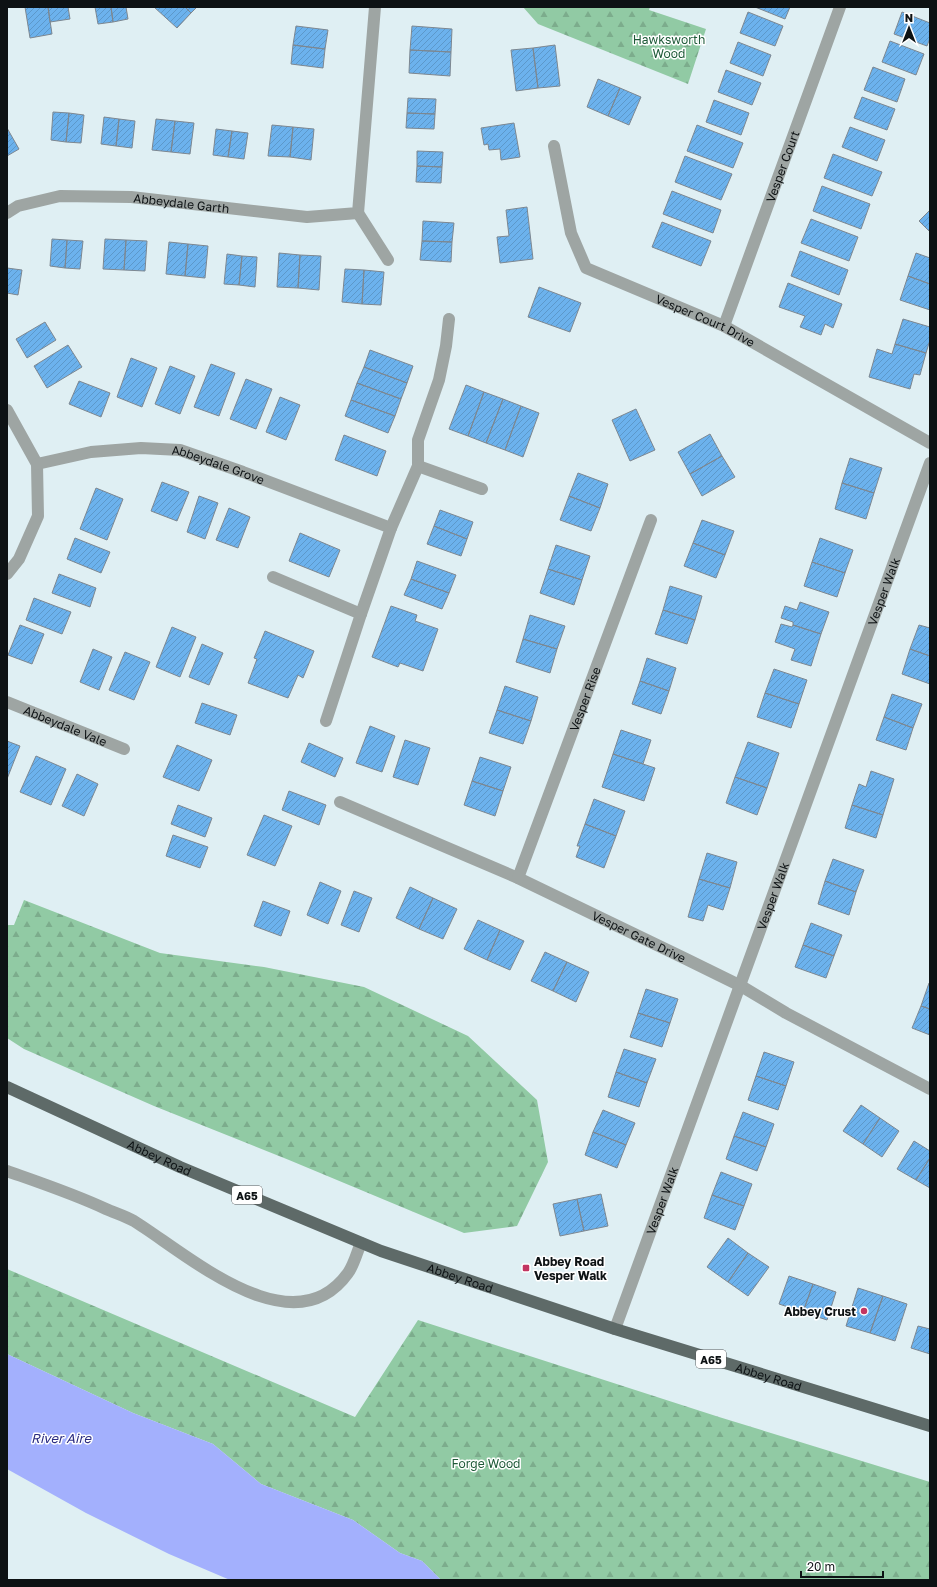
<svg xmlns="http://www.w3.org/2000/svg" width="937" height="1587" font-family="'Golos Text',sans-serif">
  <defs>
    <pattern id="forest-firs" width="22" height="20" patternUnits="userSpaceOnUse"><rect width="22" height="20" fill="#91caa4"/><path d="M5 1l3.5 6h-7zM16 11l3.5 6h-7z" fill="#7cac8c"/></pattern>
    <pattern id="building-hatch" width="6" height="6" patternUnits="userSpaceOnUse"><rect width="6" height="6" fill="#6cb2ed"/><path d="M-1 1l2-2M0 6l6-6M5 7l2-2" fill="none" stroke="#5c98ca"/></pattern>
  </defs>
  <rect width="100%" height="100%" fill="#dfeff3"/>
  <path fill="url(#forest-firs)" d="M523 7H650L649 10 706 29 688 84 538 24Z
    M24 900 160 953 264 967 364 987 468 1036 537 1100 548 1162 517 1226 464 1233 289 1160 154 1106 24 1049 7 1038V925H14Z
    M7 1269 355 1417 418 1320 719 1417 930 1482V1580H441L422 1561 400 1553 353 1520 261 1484 213 1444 133 1413 7 1354Z"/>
  <path fill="#a3b0fd" d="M7 1354 133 1413 213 1444 261 1484 353 1520 400 1553 422 1561 441 1580H230L169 1554 86 1513 7 1469Z"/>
  <path fill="url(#building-hatch)" stroke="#7d8790" d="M25 7H48L52 34 30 38Z
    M48 7H68L70 19 50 22Z
    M95 7H111L113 22 98 24Z
    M111 7H126L128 19 113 22Z
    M154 7H185L191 13 177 28Z
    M185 7H197L191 13Z
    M755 7H790L785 19Z
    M748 12 783 26 775 46 740 33Z
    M902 12 930 23V38L927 46 894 34Z
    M296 26 328 30 325 49 293 45Z
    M412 26 452 29 451 52 410 50Z
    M890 41 924 54 916 75 882 62Z
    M738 42 771 55 763 76 730 63Z
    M293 45 325 49 323 68 291 64Z
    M555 45 560 86 538 88 533 48Z
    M533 48 538 88 516 91 511 50Z
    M410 50 451 52 450 76 409 73Z
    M873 67 905 79 897 102 864 90Z
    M726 70 761 83 752 105 718 92Z
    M598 79 620 88 608 116 587 107Z
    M620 88 641 97 629 125 608 116Z
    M862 97 895 109 887 130 854 118Z
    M408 98 436 99 435 114 407 113Z
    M714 100 749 113 741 135 706 122Z
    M53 112 69 113 66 142 51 140Z
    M69 113 84 115 81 143 66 142Z
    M407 113 435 114 434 129 406 128Z
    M104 117 119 119 116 146 101 144Z
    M119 119 135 121 132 148 116 146Z
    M156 119 175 121 171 152 152 150Z
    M175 121 194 123 190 154 171 152Z
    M514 123 520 157 501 160 500 149 489 150 488 144 484 145 481 128Z
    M272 125 293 127 290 157 268 156Z
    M697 125 743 143 733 168 687 151Z
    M293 127 314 129 311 160 290 157Z
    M850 127 885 140 877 161 842 147Z
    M7 128 19 149 7 156Z
    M216 129 232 131 228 157 213 155Z
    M232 131 248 133 244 159 228 157Z
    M417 151 443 152 442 167 417 166Z
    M833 154 882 172 872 196 824 178Z
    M685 156 732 174 721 200 675 182Z
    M417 166 442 167 441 183 416 182Z
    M822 186 870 204 861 229 813 211Z
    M672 191 721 210 713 233 663 214Z
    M527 207 533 259 500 263 497 237 509 236 506 210Z
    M930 210V232L919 221Z
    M811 219 858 237 849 261 801 243Z
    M423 221 454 223 452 242 422 241Z
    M662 222 711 241 701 266 652 247Z
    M52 239 67 240 65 268 50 266Z
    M105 239 126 240 124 270 103 269Z
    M67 240 83 241 80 269 65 268Z
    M126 240 147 241 145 271 124 270Z
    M422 241 452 242 451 262 420 260Z
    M169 242 188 244 185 276 166 274Z
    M188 244 208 246 205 278 185 276Z
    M800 251 848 270 839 295 791 276Z
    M279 253 300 255 298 288 277 287Z
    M916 253 930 258V284L908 276Z
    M227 254 242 256 239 285 224 284Z
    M300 255 321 256 319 290 298 288Z
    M242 256 257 257 255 287 239 285Z
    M7 268 22 270 18 295 7 293Z
    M345 269 364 270 362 304 342 302Z
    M364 270 384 272 381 305 362 304Z
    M908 276 930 284V310L900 300Z
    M788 283 842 304 833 328 825 324 821 335 800 327 805 316 779 307Z
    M539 287 581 303 570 332 528 317Z
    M903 319 930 327V340L926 353 895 344Z
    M45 322 56 340 27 358 16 339Z
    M895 344 926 353 920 375 914 374 910 389 869 377 877 349 892 354Z
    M68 345 82 367 47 388 34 366Z
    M370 350 413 366 407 383 364 367Z
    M131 358 157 368 142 407 117 397Z
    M211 364 235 373 219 416 194 407Z
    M170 366 195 376 180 414 155 404Z
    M364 367 407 383 401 399 357 383Z
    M246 379 272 389 256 429 230 419Z
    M79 381 110 393 101 417 69 404Z
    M357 383 401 399 395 416 351 400Z
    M466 385 484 392 468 436 449 429Z
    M484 392 503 399 486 443 468 436Z
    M280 397 300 405 286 440 266 432Z
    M503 399 521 406 505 450 486 443Z
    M351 400 395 416 388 433 345 416Z
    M521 406 539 413 523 457 505 450Z
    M636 409 655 450 630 461 612 420Z
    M710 434 722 456 690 474 678 452Z
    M344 435 386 451 377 476 335 460Z
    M722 456 735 477 702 496 690 474Z
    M850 458 882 468 874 493 842 483Z
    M578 473 608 484 600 508 569 496Z
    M162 482 189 492 177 521 151 511Z
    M842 483 874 493 866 519 835 509Z
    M96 488 123 499 107 540 80 529Z
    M199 496 218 503 205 539 187 532Z
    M569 496 600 508 591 531 560 520Z
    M229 508 250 517 238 548 216 540Z
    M440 510 473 522 467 539 434 526Z
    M702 520 734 531 725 555 693 543Z
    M434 526 467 539 461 556 427 544Z
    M300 533 340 550 329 577 289 561Z
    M75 538 110 552 101 573 67 559Z
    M820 538 853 550 845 573 812 562Z
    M693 543 725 555 716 578 684 566Z
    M556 545 590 556 582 580 548 569Z
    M417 561 456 575 449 593 411 579Z
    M812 562 845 573 837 597 804 586Z
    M548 569 582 580 574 605 540 593Z
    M59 574 96 588 90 607 52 593Z
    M411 579 449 593 442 609 404 595Z
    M670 586 702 596 695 620 663 610Z
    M34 598 71 612 62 634 26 620Z
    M800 602 829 612 821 634 793 625V622L781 618 785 606 797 610Z
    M391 606 417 615 415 621 438 629 423 671 400 663 398 667 372 657Z
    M663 610 695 620 687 644 655 634Z
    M530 615 565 626 557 649 523 639Z
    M781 624 792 627 793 625 821 634 811 666 791 660 795 649 775 642Z
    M20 625 44 634 32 664 8 655Z
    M919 625 930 628V656L910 649Z
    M172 627 196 637 180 677 156 667Z
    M265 631 314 651 303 678 298 675 288 698 248 683 257 659 254 658Z
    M523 639 557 649 550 673 516 662Z
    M202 644 223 653 209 685 189 677Z
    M93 649 112 657 99 690 80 682Z
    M910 649 930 656V684L902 674Z
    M125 652 150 662 134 700 109 690Z
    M647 658 676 668 669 691 640 681Z
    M774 669 807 680 799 704 765 693Z
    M640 681 669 691 661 714 632 704Z
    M505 686 538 697 531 721 497 710Z
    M765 693 799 704 791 728 757 717Z
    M892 694 922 704 913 728 884 717Z
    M202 703 237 715 230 735 195 723Z
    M497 710 531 721 523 744 489 733Z
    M884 717 913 728 906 750 876 740Z
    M370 726 395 736 382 772 356 763Z
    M621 730 651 740 643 764 613 754Z
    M405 740 430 748 418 785 393 777Z
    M7 741 20 746 7 779Z
    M748 742 779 753 767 788 735 777Z
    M309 743 343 758 335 777 301 762Z
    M177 745 212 760 199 791 163 777Z
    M613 754 655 768 644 801 602 787Z
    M36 756 66 769 51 805 20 792Z
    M480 757 511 767 503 791 472 781Z
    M871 771 894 779 883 815 852 805 859 784 866 787Z
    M77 774 98 784 84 816 62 806Z
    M735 777 767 788 757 815 726 803Z
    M472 781 503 791 495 816 464 805Z
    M289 791 326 805 319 825 282 810Z
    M594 799 625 811 616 836 585 824Z
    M178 805 212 818 205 837 171 824Z
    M852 805 883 815 876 838 845 828Z
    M264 815 292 826 275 866 247 855Z
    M585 824 616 836 604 868 576 857 580 846H577Z
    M173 835 208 847 200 868 166 856Z
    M707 853 737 862 730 888 699 879Z
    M833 859 864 870 856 892 825 881Z
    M699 879 730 888 723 910 708 905 703 921 688 917Z
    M825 881 856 892 849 915 818 904Z
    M320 882 341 891 328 924 307 915Z
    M410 887 433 898 419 929 396 918Z
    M354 891 372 898 359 932 341 925Z
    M433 898 457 909 443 939 419 929Z
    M263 901 290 911 281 936 254 926Z
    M478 920 500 930 487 960 464 949Z
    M811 923 842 935 834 956 803 945Z
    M500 930 524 941 510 970 487 960Z
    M803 945 834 956 826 978 795 967Z
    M545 952 567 962 553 991 531 981Z
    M567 962 589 972 576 1002 553 991Z
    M929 983H930V1009L921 1006Z
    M646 989 678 999 670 1023 638 1013Z
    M921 1006 930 1009V1035L912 1028Z
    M638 1013 670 1023 662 1047 630 1037Z
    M624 1049 656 1059 647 1083 616 1072Z
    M764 1052 794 1062 786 1086 756 1076Z
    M616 1072 647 1083 639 1107 608 1097Z
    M756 1076 786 1086 778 1110 748 1100Z
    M861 1105 880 1118 863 1144 843 1131Z
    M603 1110 635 1123 626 1145 593 1132Z
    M743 1112 774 1124 766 1147 734 1136Z
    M880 1118 899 1131 882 1157 863 1144Z
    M593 1132 626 1145 617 1168 585 1155Z
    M734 1136 766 1147 757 1171 726 1159Z
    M914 1141 930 1151V1158L916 1180 897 1169Z
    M930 1158V1188L916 1180Z
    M721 1172 752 1184 744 1206 712 1195Z
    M601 1194 608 1226 584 1231 577 1199Z
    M712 1195 744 1206 735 1230 704 1218Z
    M577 1199 584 1231 560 1236 553 1204Z
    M728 1238 748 1253 728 1282 707 1267Z
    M748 1253 769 1267 748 1296 728 1282Z
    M789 1276 813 1284 803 1312 779 1304Z
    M813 1284 836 1292 827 1320 803 1312Z
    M858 1288 883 1296 870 1333 846 1326Z
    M883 1296 907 1304 895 1341 870 1333Z
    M918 1326 930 1329V1354L911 1348Z"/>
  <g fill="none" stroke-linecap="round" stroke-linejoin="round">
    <path stroke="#9ea5a3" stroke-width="12" d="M449 319 446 346 439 380 418 440V466L482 489
      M273 577 361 614 326 721
      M7 1171C41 1183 74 1194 106 1209 115 1213 125 1216 134 1221 187 1254 293 1350 348 1273 354 1265 357 1252 361 1243"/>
    <g stroke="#9ea5a3" stroke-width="12">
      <path id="s1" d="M554 146 571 233 586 268 724 326 930 443"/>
      <path id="s2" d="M7 213 18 206 60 196 131 197 307 217 358 213 375 7"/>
      <path d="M358 213 388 260"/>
      <path id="s3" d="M724 326 840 7"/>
      <path d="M7 410 37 464 38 516 19 559 7 574"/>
      <path id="s4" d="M37 464 91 452 141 448 180 450 243 472 391 528 418 466"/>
      <path d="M361 614 391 528"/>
      <path id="s5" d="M7 702 124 749"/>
      <path id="s6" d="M340 802 518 878 686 959 741 986 786 1013 930 1089"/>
      <path id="s7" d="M518 878 651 520"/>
      <path id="s8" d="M615 1329 930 463"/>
    </g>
    <path stroke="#5e6a68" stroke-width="12" id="s9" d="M7 1087 180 1167 381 1251 615 1329 930 1426"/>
  </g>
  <g fill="#c33561" stroke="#fff" stroke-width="1.5">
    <rect x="522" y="1264" width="8" height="8" rx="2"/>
    <circle cx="864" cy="1311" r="4"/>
  </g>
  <g text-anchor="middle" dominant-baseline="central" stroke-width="3" stroke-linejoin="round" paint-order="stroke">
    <g fill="#fff" stroke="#56595a" stroke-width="1">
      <rect x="232" y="1186" width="30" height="18" rx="3"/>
      <rect x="696" y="1350" width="30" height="18" rx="3"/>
    </g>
    <g font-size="11" font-weight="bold" fill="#0d1214">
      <text x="247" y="1195">A65</text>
      <text x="711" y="1359">A65</text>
    </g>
    <g font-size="12" fill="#1e5a38" stroke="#fff">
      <text x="669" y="39">Hawksworth<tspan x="669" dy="14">Wood</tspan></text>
      <text x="486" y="1463">Forge Wood</text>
    </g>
    <g font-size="12" fill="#0d1214" stroke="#fff">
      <text stroke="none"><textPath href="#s3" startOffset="170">Vesper Court</textPath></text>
      <text stroke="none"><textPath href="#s2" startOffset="178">Abbeydale Garth</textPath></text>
      <text stroke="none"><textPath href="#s1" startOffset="257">Vesper Court Drive</textPath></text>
      <text stroke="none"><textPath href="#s4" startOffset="185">Abbeydale Grove</textPath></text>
      <text stroke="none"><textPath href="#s8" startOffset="785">Vesper Walk</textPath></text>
      <text stroke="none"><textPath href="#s7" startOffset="191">Vesper Rise</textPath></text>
      <text stroke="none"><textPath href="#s5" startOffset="63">Abbeydale Vale</textPath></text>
      <text stroke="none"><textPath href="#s8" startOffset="461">Vesper Walk</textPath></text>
      <text stroke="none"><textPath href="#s6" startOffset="328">Vesper Gate Drive</textPath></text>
      <text stroke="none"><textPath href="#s9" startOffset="168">Abbey Road</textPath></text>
      <text stroke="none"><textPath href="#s8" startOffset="137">Vesper Walk</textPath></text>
      <text stroke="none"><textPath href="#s9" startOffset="492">Abbey Road</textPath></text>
      <text stroke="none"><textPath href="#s9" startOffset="816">Abbey Road</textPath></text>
    </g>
    <g font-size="12" font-weight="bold" fill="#0d1214" stroke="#fff" text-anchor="start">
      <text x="534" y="1261">Abbey Road<tspan x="534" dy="14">Vesper Walk</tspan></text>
      <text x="856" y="1311" text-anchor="end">Abbey Crust</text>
    </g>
    <g font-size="13" font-style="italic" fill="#2a2b81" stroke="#fff">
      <text x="61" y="1438">River Aire</text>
    </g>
  </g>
  <rect width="937" height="1587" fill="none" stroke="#0d1214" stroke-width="16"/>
  <g transform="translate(909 28)" stroke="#ffffff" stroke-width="3" paint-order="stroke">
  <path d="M0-3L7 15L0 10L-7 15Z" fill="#0d1214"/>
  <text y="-6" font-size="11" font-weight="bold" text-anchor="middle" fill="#0d1214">N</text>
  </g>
  <path d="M801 1571v6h82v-6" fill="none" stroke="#0d1214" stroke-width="2"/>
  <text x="807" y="1571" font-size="12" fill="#0d1214" stroke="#ffffff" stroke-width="3" paint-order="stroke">20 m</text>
</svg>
